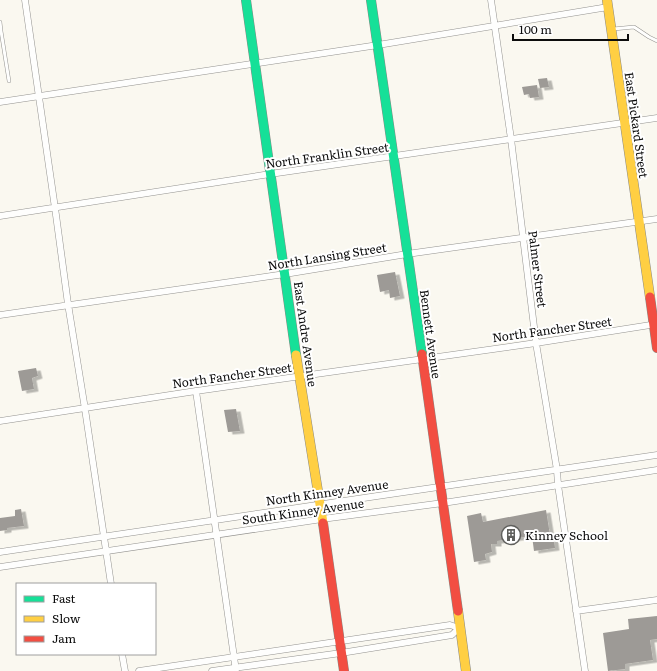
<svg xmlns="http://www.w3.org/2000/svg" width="657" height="671" font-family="Literata,serif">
  <defs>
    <filter id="shadow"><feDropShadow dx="4.5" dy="2.5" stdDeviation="0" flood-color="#0004"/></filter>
  </defs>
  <rect width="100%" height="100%" fill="#faf8f0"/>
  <path fill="#9d9a96" filter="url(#shadow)" d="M547 78 549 87 540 88 538 79Z
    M537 85 539 97 530 98 529 94 524 95 522 87Z
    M395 272 400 296 390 298 389 290 380 292 377 275Z
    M36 368 38 376 32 378 34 389 22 391 18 371Z
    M236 409 240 431 228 432 224 410Z
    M21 509 24 526 7 528V530L0 531V518L15 516V510Z
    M546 510 550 535 553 534 555 548 534 551 532 536 497 541V544H491L492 552 485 554 486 560 474 562 467 516 481 513 483 522Z
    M657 616V639L650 640 653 660 625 664V669L608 671 603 633 629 629 628 619Z"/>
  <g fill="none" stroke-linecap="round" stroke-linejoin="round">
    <defs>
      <path id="lane" d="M0 22 1 31
        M613 29 634 27 649 37 657 41
        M1 31 9 81"/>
      <path id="street" d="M25 0 56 215 68 304 85 409 111 584
        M491 0 511 139 536 343 557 470 558 485 585 671
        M0 102 378 45 608 7
        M0 216 270 174 657 118
        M0 315 285 274 407 254 657 219
        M196 391 236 671
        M0 421 196 391 536 343 657 324
        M0 552C219 518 438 488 657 455
        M0 567 322 519 443 503 657 470
        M576 611 657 600
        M122 654 125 671
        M139 671 450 625 459 628 452 635 341 653 212 671"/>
      <path id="fast" d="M246 0 296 355
        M371 0 422 354"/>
      <path id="slow" d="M607 0 650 297
        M296 355 323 523
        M458 611 466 671"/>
      <path id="jam" d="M650 297 657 348
        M422 354 458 611
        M323 523 344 671"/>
    </defs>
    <use href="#lane" stroke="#93928f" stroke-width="4"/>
    <use href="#street" stroke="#93928f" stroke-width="7"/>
    <use href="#fast" stroke="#8a8985" stroke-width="10"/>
    <use href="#slow" stroke="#8a8985" stroke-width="10"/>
    <use href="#jam" stroke="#8a8985" stroke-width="10"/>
    <use href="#lane" stroke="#fefefd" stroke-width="3"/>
    <use href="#street" stroke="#fefefd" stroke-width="6"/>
    <use href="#fast" stroke="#16e098" stroke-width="9"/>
    <use href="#slow" stroke="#ffcf43" stroke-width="9"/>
    <use href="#jam" stroke="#f24e42" stroke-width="9"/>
  </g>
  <defs>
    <symbol id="building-ring" viewBox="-11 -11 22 22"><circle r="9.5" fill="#fff" stroke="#5f5f5c" stroke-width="1.5"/><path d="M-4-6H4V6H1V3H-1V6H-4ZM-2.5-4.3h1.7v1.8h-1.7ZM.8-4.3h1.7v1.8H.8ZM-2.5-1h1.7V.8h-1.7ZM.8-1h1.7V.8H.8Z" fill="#5f5f5c"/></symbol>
  </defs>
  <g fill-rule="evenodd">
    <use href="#building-ring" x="500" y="524" width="22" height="22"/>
  </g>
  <g text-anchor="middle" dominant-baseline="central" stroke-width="4" stroke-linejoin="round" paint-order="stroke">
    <g font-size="12" fill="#0c0c0c" stroke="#fff">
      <text transform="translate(637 125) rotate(82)">East Pickard Street</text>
      <text transform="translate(327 155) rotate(-8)">North Franklin Street</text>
      <text transform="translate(327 256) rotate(-9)">North Lansing Street</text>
      <text transform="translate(538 269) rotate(83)">Palmer Street</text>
      <text transform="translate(552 329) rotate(-8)">North Fancher Street</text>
      <text transform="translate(306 334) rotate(82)">East Andre Avenue</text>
      <text transform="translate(431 334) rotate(82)">Bennett Avenue</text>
      <text transform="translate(232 375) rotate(-8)">North Fancher Street</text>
      <text transform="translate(327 492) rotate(-8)">North Kinney Avenue</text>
      <text transform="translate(303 511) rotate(-8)">South Kinney Avenue</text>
    </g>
    <g font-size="12" fill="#0c0c0c" stroke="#fff" text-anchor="start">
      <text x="525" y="535">Kinney School</text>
    </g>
  </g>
  <rect x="16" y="583" width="140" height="72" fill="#ffffff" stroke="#9e9e9e"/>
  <rect x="24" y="596" width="20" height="6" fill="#16e098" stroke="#9e9e9e"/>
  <text x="52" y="603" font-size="12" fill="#0c0c0c">Fast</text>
  <rect x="24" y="616" width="20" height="6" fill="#ffcf43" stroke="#9e9e9e"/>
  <text x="52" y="623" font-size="12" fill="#0c0c0c">Slow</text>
  <rect x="24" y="636" width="20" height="6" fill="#f24e42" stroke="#9e9e9e"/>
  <text x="52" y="643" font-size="12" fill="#0c0c0c">Jam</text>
  <path d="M513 34v6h115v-6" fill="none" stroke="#0c0c0c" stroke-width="2"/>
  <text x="519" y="34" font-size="12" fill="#0c0c0c" stroke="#ffffff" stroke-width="3" paint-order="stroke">100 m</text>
</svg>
